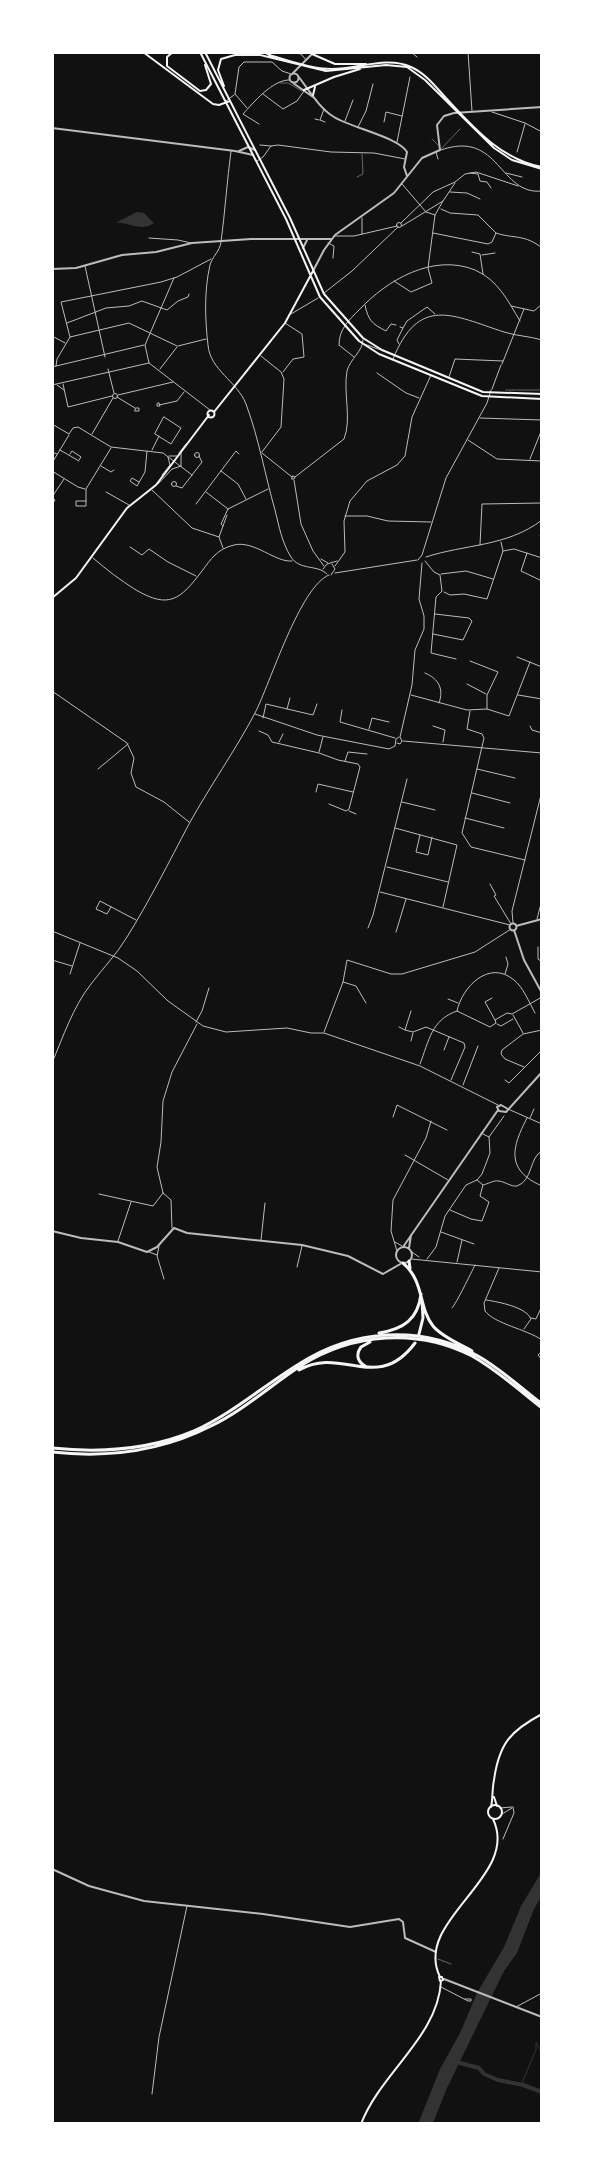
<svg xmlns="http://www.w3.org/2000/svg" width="594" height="2176" font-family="Barlow,sans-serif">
  <rect width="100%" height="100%" fill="#111"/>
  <path fill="#333" d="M137 212 144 213 154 223C140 233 129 221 115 223Z
    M541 1873V1897L534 1909 517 1953 504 1971 447 2088 433 2123 418 2124 440 2069 460 2033 477 1993 504 1947 521 1906Z"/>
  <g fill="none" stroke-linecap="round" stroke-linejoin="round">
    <path stroke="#333" stroke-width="1" d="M521 2085 536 2050V2042L542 2054"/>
    <path stroke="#333" stroke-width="4" d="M456 2062 479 2068 484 2074 498 2080 523 2085 542 2092"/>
    <path stroke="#bcbcbc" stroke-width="0.5" d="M280 83H288L302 91
      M432 139 439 146
      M441 149 460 129
      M357 177 363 174 362 154
      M506 390H542
      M438 1959 451 1964"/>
    <path stroke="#bcbcbc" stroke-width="1" d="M492 389 501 365
      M490 884 496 895 494 896 511 924"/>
    <path stroke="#bcbcbc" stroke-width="1" d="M290 52 301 54 306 60
      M309 52H314
      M411 52 417 57
      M468 52 472 111
      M235 94 239 67 244 62H272L282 71 291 74
      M235 94 247 108
      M263 94 283 109 297 101 304 91
      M226 101 234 95
      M324 109 320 120 325 122
      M492 112 525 123 542 132
      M315 119 319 120
      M345 121 353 100
      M384 122 386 112 402 116
      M259 124 243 114C253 103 273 79 290 80
      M358 127 366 111 373 84
      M397 142 410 77
      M260 145 271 146
      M441 150C500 129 499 196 542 191
      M231 151C227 181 225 212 221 242 220 251 212 257 210 265 204 291 205 319 208 345 210 370 237 381 246 404 259 439 265 475 275 510 279 526 282 543 291 557 300 571 317 564 327 574
      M436 152 438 159
      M517 152 525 124
      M257 161 263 157 271 146 278 145 331 152 374 153 405 159
      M470 173 478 174 480 181 487 182 491 188
      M506 173 522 177
      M402 184 426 212
      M450 192 467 193 480 199
      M441 209 450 213 478 215 496 233
      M426 212 435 215
      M362 218V234
      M396.5 225a2.5 2.5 0 1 1 5 0a2.5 2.5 0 1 1-5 0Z
      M401 223 433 192 455 182 465 174 476 172 518 186
      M402 226 443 201 455 183
      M433 233 488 244 492 242 496 233C514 239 525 234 542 248
      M335 236H354L397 226
      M149 238 178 240 191 243
      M328 243 334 246 333 258
      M472 252 480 254 483 274
      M482 255 495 253
      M85 266 105 357
      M174 278 145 345 149 363 210 410
      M394 281 411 292 432 283 428 268 435 215 443 201
      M324 293 352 271 398 227
      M365 305C368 320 372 324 386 331L391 324 396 325
      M511 306 534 311 542 304
      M291 314 318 298
      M67 323 106 308 129 306 142 301 167 310 178 301 188 297 189 294
      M403 328 407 321 427 307 435 314
      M52 336 65 343
      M70 337 61 302 161 282 177 277 211 259
      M364 344 381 350
      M399 344 397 340 403 328 400 327
      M178 346 206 339
      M261 356 281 372 284 379 281 427 262 452
      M354 357 339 345C339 329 349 320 359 310 387 280 433 253 475 270 498 280 508 301 520 321
      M393 359C419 295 452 315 504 332 516 336 529 336 542 340
      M502 364 524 309
      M56 366 57 359 70 337 129 323 177 346
      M52 367 144 345
      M108 369 114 393
      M160 369 177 347
      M283 372 293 359 304 357 302 334 285 323
      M377 373 406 393 419 398
      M449 377 455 359 503 361
      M63 384 68 407 112 396
      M52 385 149 363
      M57 385 64 390
      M112.5 396a2.5 2.5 0 1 1 5 0a2.5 2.5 0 1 1-5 0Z
      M118 395 173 382
      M117 397 135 408
      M159 403 160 406H157V404Z
      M159 405 177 401 184 392
      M136 408H139V411H135Z
      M164 417 181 428 171 444 155 434Z
      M480 418 542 420
      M52 424 69 434 73 428 78 427 111 447 163 453 192 475
      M92 434 113 398
      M468 440 497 459 542 461
      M60 450 79 461
      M152 450 159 436
      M52 452 57 454
      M194.5 455a2.5 2.5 0 1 1 5 0a2.5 2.5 0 1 1-5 0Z
      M179 453 186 444
      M262 453 292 477
      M70 454 72 451 81 457 79 460
      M169 456H177
      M530 459 542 429
      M52 463 69 435
      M101 466 111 472 114 470
      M181 466V453
      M52 471 78 487 85 489
      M221 471 238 484 246 499
      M162 475 170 465 168 457
      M293 476 295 477 294 479H292Z
      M295 477 344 439C352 419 343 393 347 371 350 359 363 351 363 340
      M294 480 301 524 313 551 324 566
      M171.5 484a2.5 2.5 0 1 1 5 0a2.5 2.5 0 1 1-5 0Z
      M139 482 132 478 130 481 137 486 145 472 147 451
      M158 484 172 469 181 466
      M176 486 182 488 202 462 199 456
      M152 490 192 528 219 537
      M106 492 129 505
      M206 492 228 509
      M52 497 64 479
      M52 498 55 500 52 505
      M86 501H76V506H86V489L111 448
      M196 504 236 451 239 454
      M345 516H367L388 521 431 522
      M223 526 221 524 228 509 268 489
      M540 536 542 537
      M480 545 482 504 542 503
      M130 547 142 555 149 549 168 562 196 576
      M223 548 219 537 227 515
      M503 551 514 549 542 558
      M527 553 521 571 542 581
      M426 557C465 544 507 547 542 520
      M93 558C107 570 120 580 136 590 169 609 180 600 202 571 211 559 217 549 234 545 254 540 276 563 292 561
      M321 559 328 563
      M418 560 422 555 446 478 487 403 491 390
      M425 561 434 572 440 575 442 591 436 597 431 653 456 659
      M335 566 345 552 344 521 350 501 367 481 397 465 405 456 412 417 431 375
      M323 569 327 564 337 561
      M335 573 417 560
      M441 574 466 571 493 579
      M331 575 335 569 332 564
      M444 592 450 595 464 594 487 599 503 551 501 542
      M433 634 463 640 472 621 469 618 435 614
      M517 657 542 667
      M470 661 498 672 487 695V709
      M425 673C439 679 444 689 439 703
      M467 684 486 694
      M52 691 127 743 134 758 131 773 136 787 164 802 189 822
      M411 695 467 710 487 709 509 716 530 662
      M518 695 542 699
      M287 709 290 698
      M342 710 340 722 395 738
      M470 711 467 729 482 734 484 738 462 833 471 847 525 860
      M255 714 317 735 389 749 395 746 396 739 399 737
      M263 718 266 704 313 715 317 704
      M433 726 445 730 443 742
      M530 726 532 730 542 733
      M369 729 372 718 389 722
      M259 731 268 735 272 742 319 753 338 760 358 764 360 767 349 809 346 811 329 804
      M403 741 542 753
      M279 742 283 734
      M397 743 400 744 402 741 400 737 412 685 415 650 424 629V616L419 599 422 563
      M319 752 323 737
      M345 761 348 752 367 754
      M98 769 128 744
      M477 769 515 778
      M316 792 318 784 353 792
      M472 793 510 803
      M402 802 435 810
      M349 811 356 814
      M465 818 504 828
      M395 828 457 845 443 907
      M420 835 416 852 428 855 432 837
      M387 867 448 882
      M380 892 510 925
      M111 907 107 914 96 909 100 901 136 920
      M537 919 542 900
      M513 923 512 911 542 791
      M368 928 373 915 407 779
      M52 931 118 958 137 971 168 1001 203 1026 226 1032 287 1028 311 1033H324L420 1066 498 1105
      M396 932 406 899
      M538 947V959L542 962
      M52 960 72 966
      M70 974 80 943
      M505 974 508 964 506 957
      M343 982 356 986 366 1003
      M492 998 485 1002 495 1020
      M448 999 458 1003
      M411 1011 405 1030 413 1032 426 1027 464 1043 465 1047 451 1080
      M457 1011C462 987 489 959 514 980 523 987 529 1002 535 1013
      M513 1015 523 1033
      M196 1022 202 1011 209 988
      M497 1024 501 1026 513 1019
      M399 1027 405 1030
      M324 1032 343 982 347 960 391 974H402L475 952 511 929
      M411 1041 413 1033
      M444 1050 449 1037
      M52 1063C63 1037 73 1007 91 984 103 968 117 954 127 937 150 900 169 862 189 824 210 786 235 751 255 713 270 684 300 586 329 575
      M420 1064C429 1041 431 1020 457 1011L490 1027 496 1023 495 1020 507 1013 512 1014 542 997
      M524 1067 505 1059 501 1054 502 1050 523 1034 542 1030
      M505 1080 509 1083 542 1050
      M463 1085 478 1046
      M508 1109 542 1124
      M393 1117 397 1105 447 1130
      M527 1118C512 1147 505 1170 542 1186
      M530 1118 534 1109
      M489 1137 504 1116
      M405 1155 448 1180
      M483 1185C488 1184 494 1180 498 1181 504 1181 511 1187 517 1186 533 1181 529 1157 542 1151
      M99 1194 153 1206 163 1193
      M450 1210 471 1219 482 1221 489 1202 480 1196 483 1185 477 1180
      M172 1228 171 1200 163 1193 157 1167 161 1142 163 1101 172 1072 197 1024
      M441 1232 474 1244
      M261 1240 265 1203
      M118 1241 131 1202
      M395 1242 402 1246
      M159 1246 157 1256 164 1279
      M397 1251 391 1231 393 1200 426 1138 431 1121
      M149 1252 157 1255
      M412 1252 419 1257
      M411 1259 542 1272
      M427 1259 436 1247 445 1216 466 1185 477 1180 482 1174 490 1153 489 1137 481 1133
      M457 1262 462 1240
      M297 1267 302 1246
      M499 1268 484 1303 485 1311C495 1324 526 1329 542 1340
      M486 1300C499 1302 526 1307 531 1319L524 1329
      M452 1308C456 1304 471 1273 475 1265
      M531 1318 536 1319 542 1306
      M542 1351 538 1355 542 1360
      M500 1808 512 1807
      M502 1814 512 1808
      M503 1839 514 1813 513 1807
      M441 1987 468 2001H471V1999H465
      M516 2007 542 1993
      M152 2094 159 2037 187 1906"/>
    <path stroke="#bcbcbc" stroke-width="2" d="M293 73 312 54
      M289.5 78a4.5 4.5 0 1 1 9 0a4.5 4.5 0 1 1-9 0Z
      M298 76C309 90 319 108 334 117 352 128 398 137 407 152L404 167 407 176
      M293 83 313 97
      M52 128 235 151 253 155
      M239 151 248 147 255 150
      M303 248 307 240
      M52 269 76 268 122 255 156 252 192 243 251 239H331
      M313 271 324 250 335 235 394 193 422 158 440 150 437 125 444 116 454 113 542 107
      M509.5 927a3.5 3.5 0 1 1 7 0a3.5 3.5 0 1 1-7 0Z
      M516 926 542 919
      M514 930 524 960 542 993
      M508 1109 501 1105 497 1107 499 1111 506 1112 542 1072
      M52 1231 81 1238 118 1242 147 1252 157 1247 174 1228 187 1233 302 1245 348 1256 383 1274 402 1263
      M396 1255a8 8 0 1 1 16 0a8 8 0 1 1-16 0Z
      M403 1247 498 1110
      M409 1248 411 1235
      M52 1869 89 1886 144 1901 263 1914 350 1927 399 1919 403 1922 405 1938 436 1952
      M444 1979 542 2017"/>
    <path stroke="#f5f5f5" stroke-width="2" d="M143 52 213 104 219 105 230 101
      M173 52 167 57V66L200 91 206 90 211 84 205 65
      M200 52 286 219 320 297 359 341 379 354 482 396 542 399
      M205 52 290 218 324 294 363 338 382 350 483 392 542 394
      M248 52 326 71 386 65 407 67 425 80 494 148 512 160 542 169
      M312 54 335 64H366
      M269 55C290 61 311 69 332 69 358 69 387 56 411 67 425 73 435 86 445 97 473 127 500 159 542 167
      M224 86 218 70 221 59 235 55H259
      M304 90 334 77 360 69
      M313 95 315 87
      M207.5 414a3.5 3.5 0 1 1 7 0a3.5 3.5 0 1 1-7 0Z
      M214 412 285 323 313 271
      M52 598 76 578 127 508 156 485 209 415
      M494 1797 497 1806
      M488 1812a7 7 0 1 1 14 0a7 7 0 1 1-14 0Z
      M491 1807C493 1798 492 1789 494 1780 499 1744 510 1731 542 1714
      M439 1977H442L443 1980 440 1981Z
      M440 1977C412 1920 521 1877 493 1819
      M361 2124C381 2072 438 2037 441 1981"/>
    <path stroke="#f5f5f5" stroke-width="2.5" d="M264 52 270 55"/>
    <path stroke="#f5f5f5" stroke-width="3" d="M409 1261 410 1268
      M403 1263C425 1282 418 1307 433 1326 442 1337 460 1344 472 1351
      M379 1333C404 1329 418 1319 421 1294
      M419 1334 423 1318 422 1301
      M367 1367C358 1363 355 1355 361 1347L370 1342
      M299 1370C342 1345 377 1394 415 1343
      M52 1448C100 1453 149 1450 194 1431 232 1414 263 1386 299 1364 353 1329 421 1324 478 1356 501 1369 521 1388 542 1404
      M52 1452C106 1458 162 1451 211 1426 244 1410 271 1385 302 1365 353 1333 418 1328 472 1356 497 1370 519 1390 542 1408"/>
  </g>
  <rect width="594" height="2176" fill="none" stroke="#ffffff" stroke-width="108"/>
</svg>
